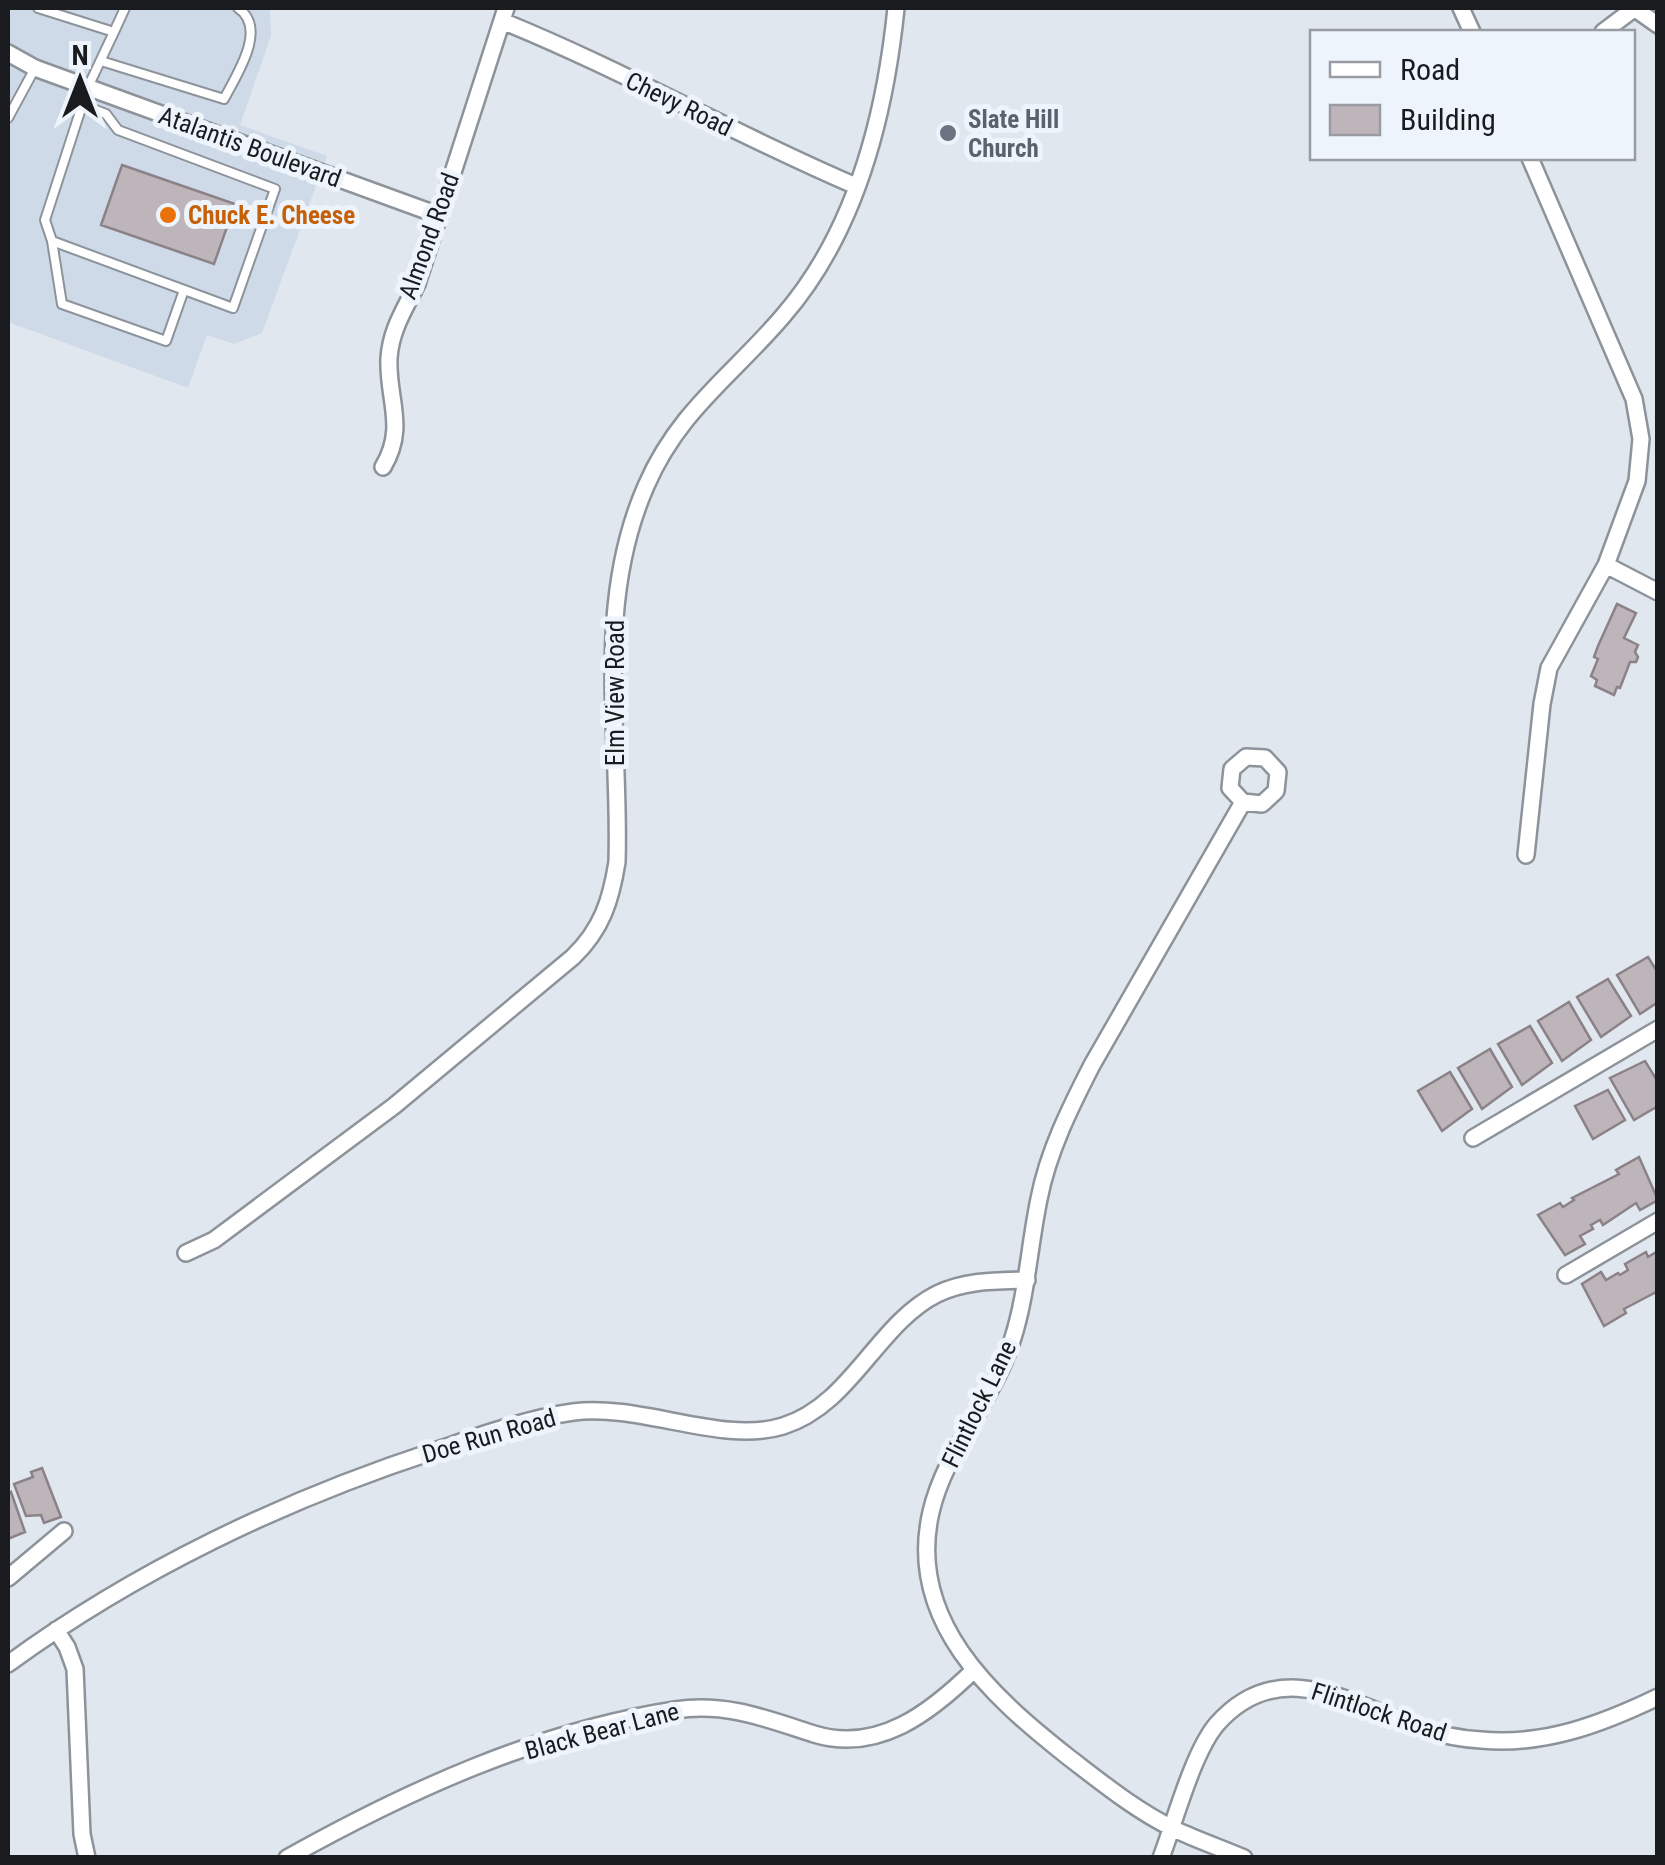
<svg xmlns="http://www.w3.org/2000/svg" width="1665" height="1865" font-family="'Roboto Condensed',sans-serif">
  <rect width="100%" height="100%" fill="#e0e7ef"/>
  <path fill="#cfdae8" d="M8 8H270L271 36 240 125 327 156 262 333 234 344 207 335 188 388 8 322Z"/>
  <path fill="#beb5ba" stroke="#8b8287" stroke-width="2.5" d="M122 165 235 204 214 264 101 225Z
    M1617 604 1636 613 1624 638 1638 645 1635 652 1638 657 1636 662H1630L1620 688 1617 687 1614 695 1595 686 1597 680 1591 676 1598 659 1594 657 1598 646Z
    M1648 957 1658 973V1002L1640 1014 1617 975Z
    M1608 979 1631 1016 1601 1037 1577 997Z
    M1569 1002 1591 1040 1562 1061 1538 1021Z
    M1530 1026 1552 1063 1522 1085 1498 1044Z
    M1490 1049 1512 1087 1482 1109 1458 1068Z
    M1645 1061 1658 1082V1106L1634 1120 1610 1078Z
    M1450 1072 1472 1109 1442 1131 1418 1091Z
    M1608 1090 1625 1120 1593 1139 1575 1106Z
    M1639 1157 1658 1200 1640 1210 1636 1203 1603 1225 1600 1220 1591 1225 1593 1229 1580 1236 1585 1244 1565 1255 1538 1215 1560 1203 1563 1207 1574 1200 1572 1198 1619 1174 1616 1170Z
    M1658 1251V1291L1624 1309 1626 1313 1604 1326 1582 1284 1601 1272 1606 1280 1618 1273 1620 1275 1628 1270 1625 1264 1646 1252 1648 1257Z
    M42 1468 61 1517 44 1523 41 1515 26 1516 14 1484 33 1477 31 1472Z
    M11 1492 25 1532 8 1539V1494Z"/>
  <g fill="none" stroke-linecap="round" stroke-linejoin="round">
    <defs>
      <path id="service" d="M38 8 114 32 88 87 45 220 52 241 233 308 275 189 118 130 106 114 83 105
        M114 32 125 8
        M101 61 224 99C237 74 268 28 238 8
        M8 118 34 70
        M52 241 62 304 166 341 184 290"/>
      <path id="minor" d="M1461 8 1472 32
        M1634 8 1658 25
        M502 21C623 70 736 135 856 186
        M1603 32 1635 8
        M8 53 35 68 438 215
        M383 467C407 427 387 399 389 358 391 329 405 309 417 284L506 8
        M1606 565 1658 592
        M1243 802 1230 788 1232 769 1246 757 1265 758 1278 772 1276 791 1262 804 1243 802 1092 1065C1070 1108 1048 1152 1039 1199 1029 1247 1027 1295 1012 1341 992 1402 945 1451 931 1512 906 1620 991 1696 1067 1756 1101 1782 1135 1810 1174 1829 1197 1840 1221 1848 1244 1858
        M1526 855 1542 704 1549 668 1606 565 1637 481 1641 439 1634 399 1530 158
        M1473 1138 1658 1029
        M186 1253 214 1240 394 1106 573 957C602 929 611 900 617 862 621 735 593 607 646 486 679 410 732 376 783 316 856 232 885 117 896 8
        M1566 1275 1658 1221
        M8 1578 64 1531
        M56 1630 67 1647 75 1669 82 1834 87 1858
        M8 1664C135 1571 284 1500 434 1451 479 1436 525 1419 573 1412 641 1403 722 1445 783 1426 851 1405 877 1324 937 1294 966 1280 996 1281 1027 1280
        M287 1858C407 1791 538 1731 675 1710 726 1702 767 1719 814 1734 878 1754 931 1712 974 1670
        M1161 1858C1175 1821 1193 1752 1217 1724 1280 1653 1352 1705 1421 1728 1441 1735 1461 1739 1481 1740 1544 1746 1602 1724 1658 1697"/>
    </defs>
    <use href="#service" stroke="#8d939a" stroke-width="12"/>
    <use href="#minor" stroke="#8d939a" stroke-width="20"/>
    <use href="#service" stroke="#fff" stroke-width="8"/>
    <use href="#minor" stroke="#fff" stroke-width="15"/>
  </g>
  <circle fill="#6b7280" stroke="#eef4fc" stroke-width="4" cx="948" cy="133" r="10"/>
  <circle fill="#e8710a" stroke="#eef4fc" stroke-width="4" cx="168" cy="215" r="10"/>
  <g text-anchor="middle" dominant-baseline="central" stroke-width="10" stroke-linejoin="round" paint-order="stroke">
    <g font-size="25" fill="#191b1e" stroke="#eef4fc">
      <text transform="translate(679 104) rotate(26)">Chevy Road</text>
      <text transform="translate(250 147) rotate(20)">Atalantis Boulevard</text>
      <text transform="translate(429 236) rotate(-70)">Almond Road</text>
      <text transform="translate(615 693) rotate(-90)">Elm View Road</text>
      <text transform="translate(979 1404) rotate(-64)">Flintlock Lane</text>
      <text transform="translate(489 1436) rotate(-16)">Doe Run Road</text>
      <text transform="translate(1379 1712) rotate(18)">Flintlock Road</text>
      <text transform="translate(602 1731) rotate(-15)">Black Bear Lane</text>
    </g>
    <g font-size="25" font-weight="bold" fill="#5b616d" stroke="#eef4fc" text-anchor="start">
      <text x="968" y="119">Slate Hill<tspan x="968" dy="29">Church</tspan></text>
    </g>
    <g font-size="25" font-weight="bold" fill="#c56008" stroke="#eef4fc" text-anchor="start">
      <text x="188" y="215">Chuck E. Cheese</text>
    </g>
  </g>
  <rect width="1665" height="1865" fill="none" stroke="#191b1e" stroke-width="20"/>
  <rect x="1310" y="30" width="325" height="130" fill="#eef4fc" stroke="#999da3" stroke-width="2.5"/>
  <rect x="1330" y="62" width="50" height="15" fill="#ffffff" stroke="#999da3" stroke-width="2.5"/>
  <text x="1400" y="80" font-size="30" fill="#191b1e">Road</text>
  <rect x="1330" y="105" width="50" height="30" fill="#beb5ba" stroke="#999da3" stroke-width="2.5"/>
  <text x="1400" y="130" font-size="30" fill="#191b1e">Building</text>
  <g transform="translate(80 80)" stroke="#eef4fc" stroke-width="8" paint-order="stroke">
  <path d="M0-8L18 38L0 25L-18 38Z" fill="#191b1e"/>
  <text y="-15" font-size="28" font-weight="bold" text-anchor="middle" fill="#191b1e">N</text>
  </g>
</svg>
